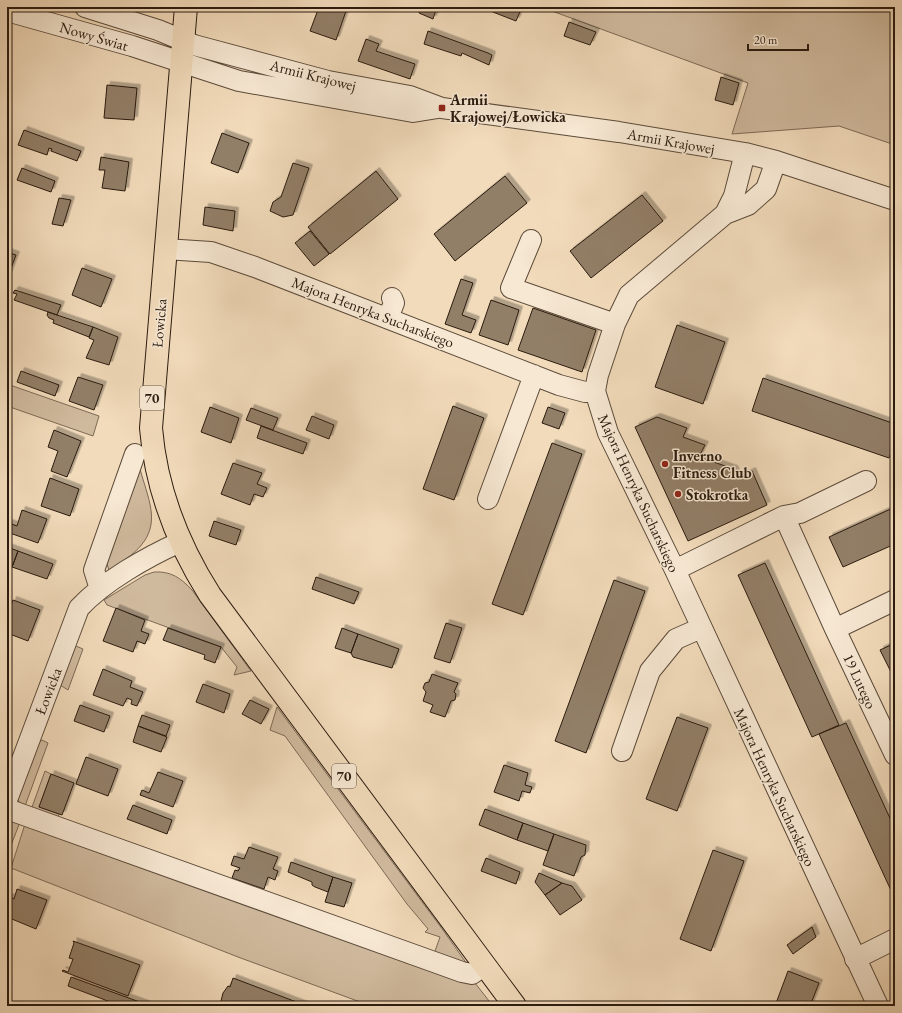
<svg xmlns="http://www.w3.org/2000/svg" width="902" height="1013" font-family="'EB Garamond',serif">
  <defs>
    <filter id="shadow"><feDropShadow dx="3.5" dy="-3.5" stdDeviation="0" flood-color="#0004"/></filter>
  </defs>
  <rect width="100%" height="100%" fill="#f2dbbb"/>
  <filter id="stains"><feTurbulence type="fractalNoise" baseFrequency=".005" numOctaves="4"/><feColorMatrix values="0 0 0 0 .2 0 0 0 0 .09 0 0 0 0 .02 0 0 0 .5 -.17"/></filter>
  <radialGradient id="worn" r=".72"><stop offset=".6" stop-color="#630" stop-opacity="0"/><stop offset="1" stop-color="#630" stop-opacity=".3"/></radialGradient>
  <path fill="#d0ba9e" stroke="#7d6a56" d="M541 7H895V145L839 126 732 134 748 83Z
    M7 384 99 416 93 436 7 406Z
    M140 469C150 505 164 529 130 556 123 560 117 567 109 570L107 564Z
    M154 572C171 571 181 578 192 590L251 671 234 675 237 667 221 647 107 605 104 600 145 575Z
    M76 646 83 649 68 690 60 685 74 647Z
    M277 707 443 930 467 964 434 954 440 937 425 932 428 929 407 904 285 736 270 730Z
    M42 740 48 743 25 806 20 804 18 799 39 742Z
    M45 771 51 774 39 807 59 814 57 821 31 810Z
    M14 820 20 822 7 856V827L9 822Z
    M25 824 475 983 493 1006H371L238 957 11 868Z"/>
  <path fill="#927f68" stroke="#2a1b0f" filter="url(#shadow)" d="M319 7H334L346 11 336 40 310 31Z
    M421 7H437L433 19 419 13Z
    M480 7H522L516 21Z
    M569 22 596 32 590 45 564 36Z
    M428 31 488 53 492 55 489 65 462 53 461 56 424 44Z
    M366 39 379 44 376 51 415 64 410 79 358 61Z
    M721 77 739 83 733 105 715 100Z
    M107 85 137 88 134 120 104 118Z
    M24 130 81 151 77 161 51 151 52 149 49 148 47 155 18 145Z
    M222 133 249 143 238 173 211 163Z
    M101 157 129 162 125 191 102 188 105 170H99Z
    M293 163 309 168 293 215 283 217 270 211 273 202 281 197Z
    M22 168 55 181 51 192 17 180Z
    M376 171 398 199 330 254 308 227Z
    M505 176 527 203 455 261 434 234Z
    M642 195 663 221 591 278 570 251Z
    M59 198 71 200 63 226 52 224Z
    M205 207 235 211 233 231 203 225Z
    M310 231 329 254 314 266 295 243Z
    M7 252 16 255 7 279Z
    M82 268 112 279 101 307 72 295Z
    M461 279 473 283 462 315 476 320 471 333 445 324Z
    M15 290 61 305 57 315 14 300 17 294 13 293Z
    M491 300 519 310 508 345 479 335Z
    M533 308 596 330 582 372 518 350Z
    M48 312 93 327 89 337 53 323 54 320 49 318 47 315Z
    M677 325 725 342 703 404 655 387Z
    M93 327 118 337 109 365 86 358 94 340 89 338Z
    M21 371 59 385 55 396 17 382Z
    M78 377 103 385 94 410 69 401Z
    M763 378 895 424V441L889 458 752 411Z
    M453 406 484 418 454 500 423 489Z
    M210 407 239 418 231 443 201 432Z
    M548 407 565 413 559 429 542 423Z
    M251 408 278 418 273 430 246 420Z
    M312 416 334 425 329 439 306 430Z
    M657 417 687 428 683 437 705 445 699 457 734 469 738 478 752 471 767 505 688 541 635 427Z
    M261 426 307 443 303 454 257 438Z
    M54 430 81 441 67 477 51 471 58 451 48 447Z
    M552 443 582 454 523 615 492 604Z
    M233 463 262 473 257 484 267 488 263 497 254 494 250 505 221 494Z
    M50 478 79 489 70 516 41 506Z
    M895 507V544L843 567 829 537Z
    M22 510 47 519 38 543 7 532 9 523 17 526Z
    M214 521 241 530 236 545 209 536Z
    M7 547 18 551 13 565 7 563Z
    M18 551 53 564 47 579 12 567Z
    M765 563 839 725 812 737 738 575Z
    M316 577 359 592 354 604 312 589Z
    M614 580 645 591 586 753 555 741Z
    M13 600 40 610 28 641 7 633V616Z
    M116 608 145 620 141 631 149 634 145 644 137 641 133 652 103 641Z
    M446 623 462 628 450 663 434 658Z
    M168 628 221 647 215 663 204 659 205 655 163 640Z
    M342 628 358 634 351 653 335 648Z
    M358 634 399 649 392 668 353 657 351 653Z
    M895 643V675L893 676 880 650Z
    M103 669 132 681 130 687 143 692 137 706 131 704 132 700 127 698 123 706 93 695Z
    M432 674 458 683 454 692 456 694 455 700 451 701 445 717 430 712 433 705 423 701 426 692 423 688 425 683 429 682Z
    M203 684 230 694 224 713 196 702Z
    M250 700 269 709 261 724 242 714Z
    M80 705 110 716 104 732 74 721Z
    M142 715 170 725 166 736 138 726Z
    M677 717 708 728 677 811 646 799Z
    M846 723 895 829 894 897 819 734Z
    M138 726 167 737 161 752 133 742Z
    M86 757 118 769 108 796 76 784Z
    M504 765 528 773 525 785 532 787 530 793 522 791 519 801 494 792Z
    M158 772 183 781 173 807 140 795 142 790 149 793Z
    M51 774 74 783 62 815 39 807Z
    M133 805 172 820 167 834 127 819Z
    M485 809 523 823 517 840 479 825Z
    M523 823 554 834 548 851 517 840Z
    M554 834 586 845 585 855 581 857 574 876 543 865Z
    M249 847 278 857 273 869 278 871 275 880 268 877 264 889 232 878 235 870 238 871 240 868 231 865 234 856 244 859Z
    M713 850 744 861 711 951 680 939Z
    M486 858 520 872 516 884 481 871Z
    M291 862 333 877 328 892 315 887 312 885V882L288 872Z
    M539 873 562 883 545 895 535 882Z
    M333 877 352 883 344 907 325 902Z
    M562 883 572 886 582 900 560 915 545 895Z
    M17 889 47 900 36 929 7 917 10 908 7 907V903L9 897 14 899Z
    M812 927 816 937 793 954 787 945Z
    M73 941 140 965 128 996 62 971 63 970 68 972 73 959 69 958 74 943Z
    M788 971 819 983 810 1006H775Z
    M71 977 148 1005 147 1006H121L68 986Z
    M233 978 307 1006H223L221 1001 223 993 228 986 230 987Z"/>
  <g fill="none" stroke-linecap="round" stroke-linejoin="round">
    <defs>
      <path id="minor" d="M85 7 158 30 194 45 328 81 410 96 442 108 619 132 745 153 776 161 895 200
        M7 11 132 46 239 81 413 112 438 108
        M776 161 766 189 748 205 725 214 629 295 615 324 598 375 595 391 608 433 675 570 878 1006
        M725 214 734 196 745 153
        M531 240 511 288 615 324
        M165 249 211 252 255 267 559 385 585 392 595 391
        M388 318 394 303 392 298
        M488 499 534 375
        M784 516 835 629 895 755
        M675 570 784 516 800 513 866 481
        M100 589 94 570 135 454
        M835 629 895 600
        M622 751 650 671 676 639 701 628
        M7 800 79 608C104 581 147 557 180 542
        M7 809 462 972 472 974 485 965
        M855 959 895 939"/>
      <path id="major" d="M186 7 151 428C156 489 177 543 210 595L515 1006"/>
    </defs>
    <use href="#minor" stroke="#5c4b3a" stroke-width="22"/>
    <use href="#major" stroke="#2a1b0f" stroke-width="24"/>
    <use href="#minor" stroke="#f7e8d3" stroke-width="20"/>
    <use href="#major" stroke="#f2dbbb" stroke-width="22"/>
  </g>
  <g fill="#8f2418" stroke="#f7e8d3" stroke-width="1.5">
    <rect x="438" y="104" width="8" height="8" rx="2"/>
    <circle cx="665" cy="464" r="4"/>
    <circle cx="678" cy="494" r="4"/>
  </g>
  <g text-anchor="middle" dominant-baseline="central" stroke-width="3" stroke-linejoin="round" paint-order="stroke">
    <g fill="#f7e8d3" stroke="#68584a" stroke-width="1">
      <rect x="140" y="386" width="24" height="24" rx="3"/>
      <rect x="332" y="764" width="24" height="24" rx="3"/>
    </g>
    <g font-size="14" font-weight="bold" fill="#2a1b0f">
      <text x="152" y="398">70</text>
      <text x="344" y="776">70</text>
    </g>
    <g font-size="15" fill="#2a1b0f" stroke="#f7e8d3">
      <text transform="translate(94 36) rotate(16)">Nowy Świat</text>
      <text transform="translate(313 75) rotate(14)">Armii Krajowej</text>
      <text transform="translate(671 141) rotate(10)">Armii Krajowej</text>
      <text transform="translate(373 312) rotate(21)">Majora Henryka Sucharskiego</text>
      <text transform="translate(159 323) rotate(-85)">Łowicka</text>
      <text transform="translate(639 493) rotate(65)">Majora Henryka Sucharskiego</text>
      <text transform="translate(860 681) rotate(65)">19 Lutego</text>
      <text transform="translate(48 691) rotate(-69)">Łowicka</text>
      <text transform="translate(775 787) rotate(65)">Majora Henryka Sucharskiego</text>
    </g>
    <g font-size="15" font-weight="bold" fill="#2a1b0f" stroke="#f7e8d3" text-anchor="start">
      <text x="450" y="99">Armii<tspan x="450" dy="17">Krajowej/Łowicka</tspan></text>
      <text x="673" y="455">Inverno<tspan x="673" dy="17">Fitness Club</tspan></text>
      <text x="686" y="494">Stokrotka</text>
    </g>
  </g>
  <rect width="902" height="1013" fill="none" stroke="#f2dbbb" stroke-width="24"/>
  <rect x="8" y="8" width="886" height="997" fill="none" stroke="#2a1b0f" stroke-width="2"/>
  <rect x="12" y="12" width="878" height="989" fill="none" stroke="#2a1b0f"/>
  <path d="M748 44v6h60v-6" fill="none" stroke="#2a1b0f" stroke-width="2"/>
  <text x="754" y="44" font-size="12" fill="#2a1b0f" stroke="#f7e8d3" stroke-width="3" paint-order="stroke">20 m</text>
  <rect width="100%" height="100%" filter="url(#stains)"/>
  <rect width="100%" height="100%" fill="url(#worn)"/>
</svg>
